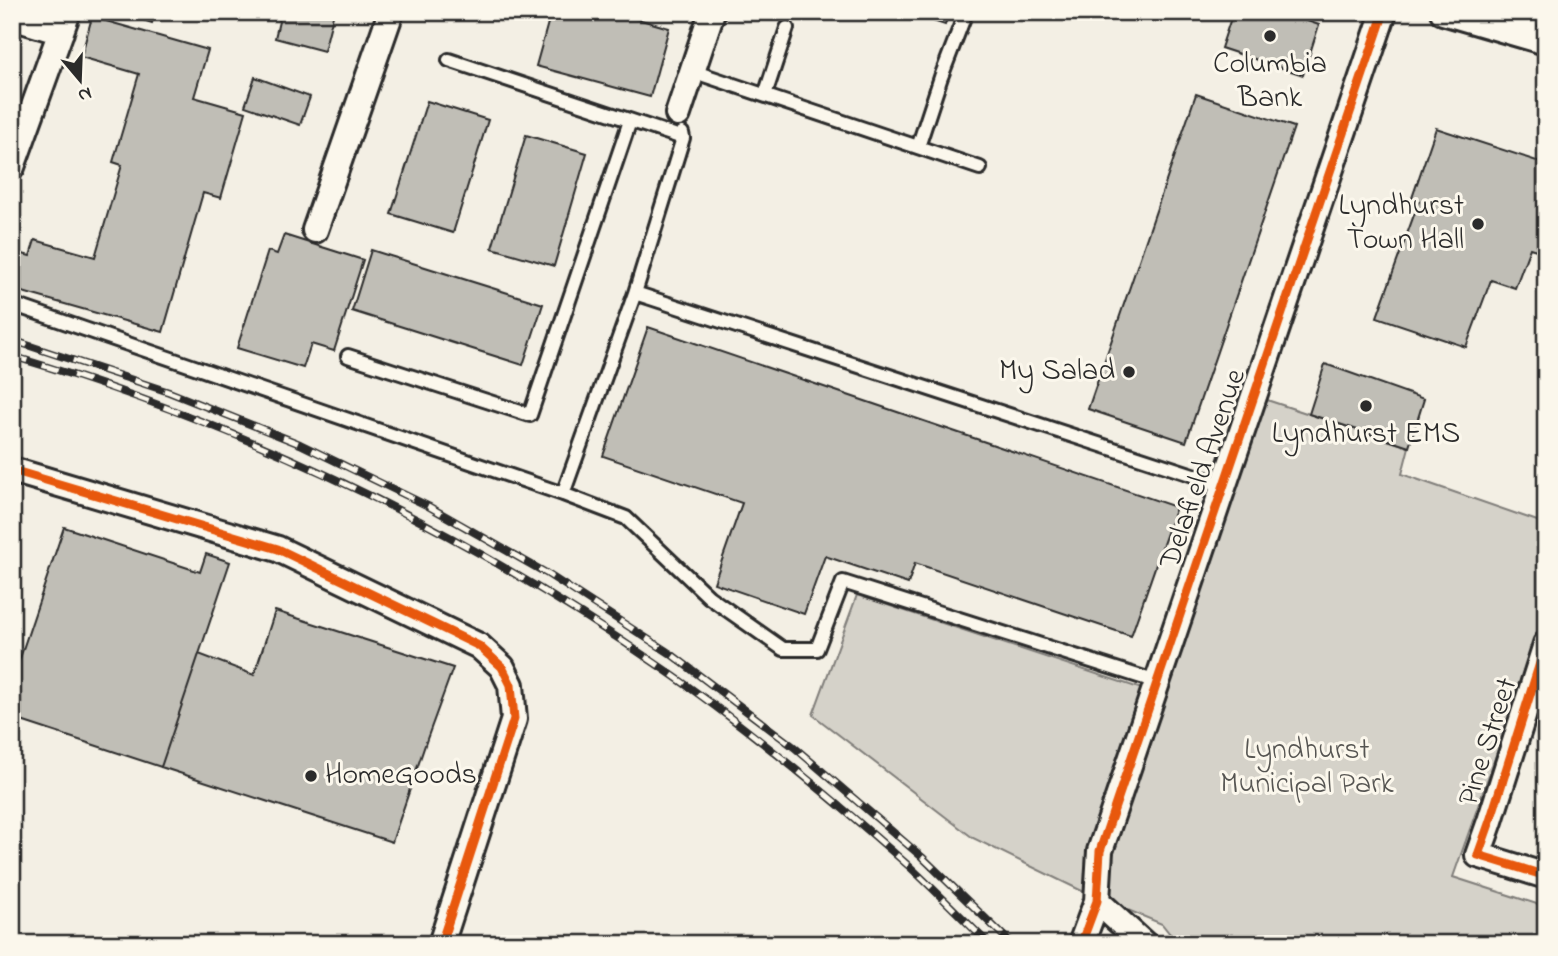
<svg xmlns="http://www.w3.org/2000/svg" width="1558" height="956" font-family="'Indie Flower',sans-serif">
  <rect width="100%" height="100%" fill="#f3efe4"/>
  <filter id="ink" filterUnits="userSpaceOnUse"><feTurbulence type="fractalNoise" baseFrequency=".0143" numOctaves="2"/><feDisplacementMap in="SourceGraphic" scale="14" xChannelSelector="R" yChannelSelector="G"/><feConvolveMatrix kernelMatrix="1 2 1 2 8 2 1 2 1" color-interpolation-filters="sRGB"/></filter>
  <g filter="url(#ink)">
    <path fill="#d5d2c9" stroke="#807e7a" stroke-width="2" d="M1258 397 1409 447 1402 474 1546 524V614L1453 877 1546 907V944H1178L1162 924 1082 891 973 838 813 715 857 595 1151 692Z"/>
    <path fill="#c0beb6" stroke="#2b2b2b" stroke-width="2" d="M118 12H155L152 23Z
      M277 12H334L324 51 275 38 281 13Z
      M467 12H496L494 19Z
      M551 12H613L669 28 650 97 536 66Z
      M906 12H949L945 25Z
      M1233 12H1281L1319 25 1303 75 1221 48Z
      M92 17 208 50 194 97 246 112 221 198 203 193 163 332 12 289V251L30 256 35 240 95 257 122 165 113 162 139 74 81 57Z
      M255 77 310 97 300 125 245 106Z
      M1196 94 1294 127 1186 442 1088 409Z
      M427 101 488 120 453 233 391 214Z
      M1436 128 1546 164V253L1530 248 1515 288 1491 280 1466 347 1377 317 1419 201 1412 198Z
      M526 135 587 153 554 266 492 248Z
      M284 235 363 260 334 351 311 344 303 368 237 348 268 251 277 254Z
      M371 250 543 304 523 365 352 311Z
      M648 327 1176 507 1131 636 915 563 908 584 825 556 804 614 714 583 742 503 603 456Z
      M1325 364 1424 399 1409 447 1309 414Z
      M64 527 200 572 206 554 230 562 161 767 12 718V682Z
      M275 611 453 668 427 739 392 842 161 767 199 654 254 675Z"/>
    <g fill="none" stroke-linecap="round" stroke-linejoin="round">
      <defs>
        <path id="service" d="M449 60 683 138
          M692 71 980 168
          M765 95 787 28
          M918 147 941 77 966 12
          M635 293 683 138 682 133
          M12 304 563 494 626 518 709 597 783 649H817L843 582 1157 682
          M348 356 530 415 630 121
          M563 494 635 293 1224 485"/>
        <path id="minor" d="M1443 12 1546 42
          M12 17 61 32
          M1522 34 1529 12
          M678 114 712 12
          M12 167 68 12
          M315 230 391 12
          M12 470 278 549 479 646 502 667 511 685 514 719 441 944
          M1546 644 1490 821 1478 855 1546 876
          M1097 901 1144 944
          M1081 944 1097 901 1100 851 1384 12"/>
      </defs>
      <use href="#service" stroke="#2b2b2b" stroke-width="18"/>
      <use href="#minor" stroke="#2b2b2b" stroke-width="30"/>
      <use href="#service" stroke="#fbf7ec" stroke-width="12"/>
      <use href="#minor" stroke="#fbf7ec" stroke-width="24"/>
      <defs>
        <path id="rail" d="M12 340 169 392 300 444 428 506 546 573 671 654 794 747 922 857 1012 944
          M12 356C244 425 464 530 662 668 749 728 831 797 910 867 937 892 962 918 989 944"/>
      </defs>
      <use href="#rail" stroke="#2b2b2b" stroke-width="8"/>
      <use href="#rail" stroke="#fbf7ec" stroke-width="5" stroke-dasharray="16" stroke-linecap="butt"/>
      <defs>
        <path id="cycleway" d="M12 470 278 549 479 646 502 667 511 685 514 719 441 944
          M1546 644 1490 821 1478 855 1546 876
          M1081 944 1097 901 1100 851 1384 12"/>
      </defs>
      <use href="#cycleway" stroke="#fbf7ec" stroke-width="13"/>
      <use href="#cycleway" stroke="#e8590c" stroke-width="9"/>
    </g>
  </g>
  <g fill="#2b2b2b" stroke="#fbf7ec" stroke-width="2.5">
    <circle cx="1270" cy="36" r="7"/>
    <circle cx="1478" cy="224" r="7"/>
    <circle cx="1129" cy="372" r="7"/>
    <circle cx="1366" cy="406" r="7"/>
    <circle cx="311" cy="776" r="7"/>
  </g>
  <g text-anchor="middle" dominant-baseline="central" stroke-width="6" stroke-linejoin="round" paint-order="stroke">
    <g font-size="30" fill="#2b2b2b" stroke="#fbf7ec">
      <text x="1270" y="65">Columbia<tspan x="1270" dy="34">Bank</tspan></text>
      <text x="1464" y="207" text-anchor="end">Lyndhurst<tspan x="1464" dy="34">Town Hall</tspan></text>
      <text x="1115" y="372" text-anchor="end">My Salad</text>
      <text x="1366" y="435">Lyndhurst EMS</text>
      <text x="325" y="776" text-anchor="start">HomeGoods</text>
    </g>
    <g font-size="30" fill="#2b2b2b" stroke="#fbf7ec">
      <text transform="translate(1204 469) rotate(-71)">Delafield Avenue</text>
      <text transform="translate(1489 742) rotate(-72)">Pine Street</text>
    </g>
    <g font-size="30" fill="#565552" stroke="#fbf7ec">
      <text x="1307" y="751">Lyndhurst<tspan x="1307" dy="34">Municipal Park</tspan></text>
    </g>
  </g>
  <rect width="1558" height="956" fill="none" stroke="#fbf7ec" stroke-width="42"/>
  <rect x="21" y="21" width="1516" height="914" fill="none" stroke="#2b2b2b" stroke-width="2.5" filter="url(#ink)"/>
  <g transform="translate(80 80) rotate(161)" stroke="#fbf7ec" stroke-width="5" paint-order="stroke">
  <path d="M0-5L12 26L0 18L-12 26Z" fill="#2b2b2b"/>
  <text y="-10" font-size="19" font-weight="bold" text-anchor="middle" fill="#2b2b2b">N</text>
  </g>
</svg>
